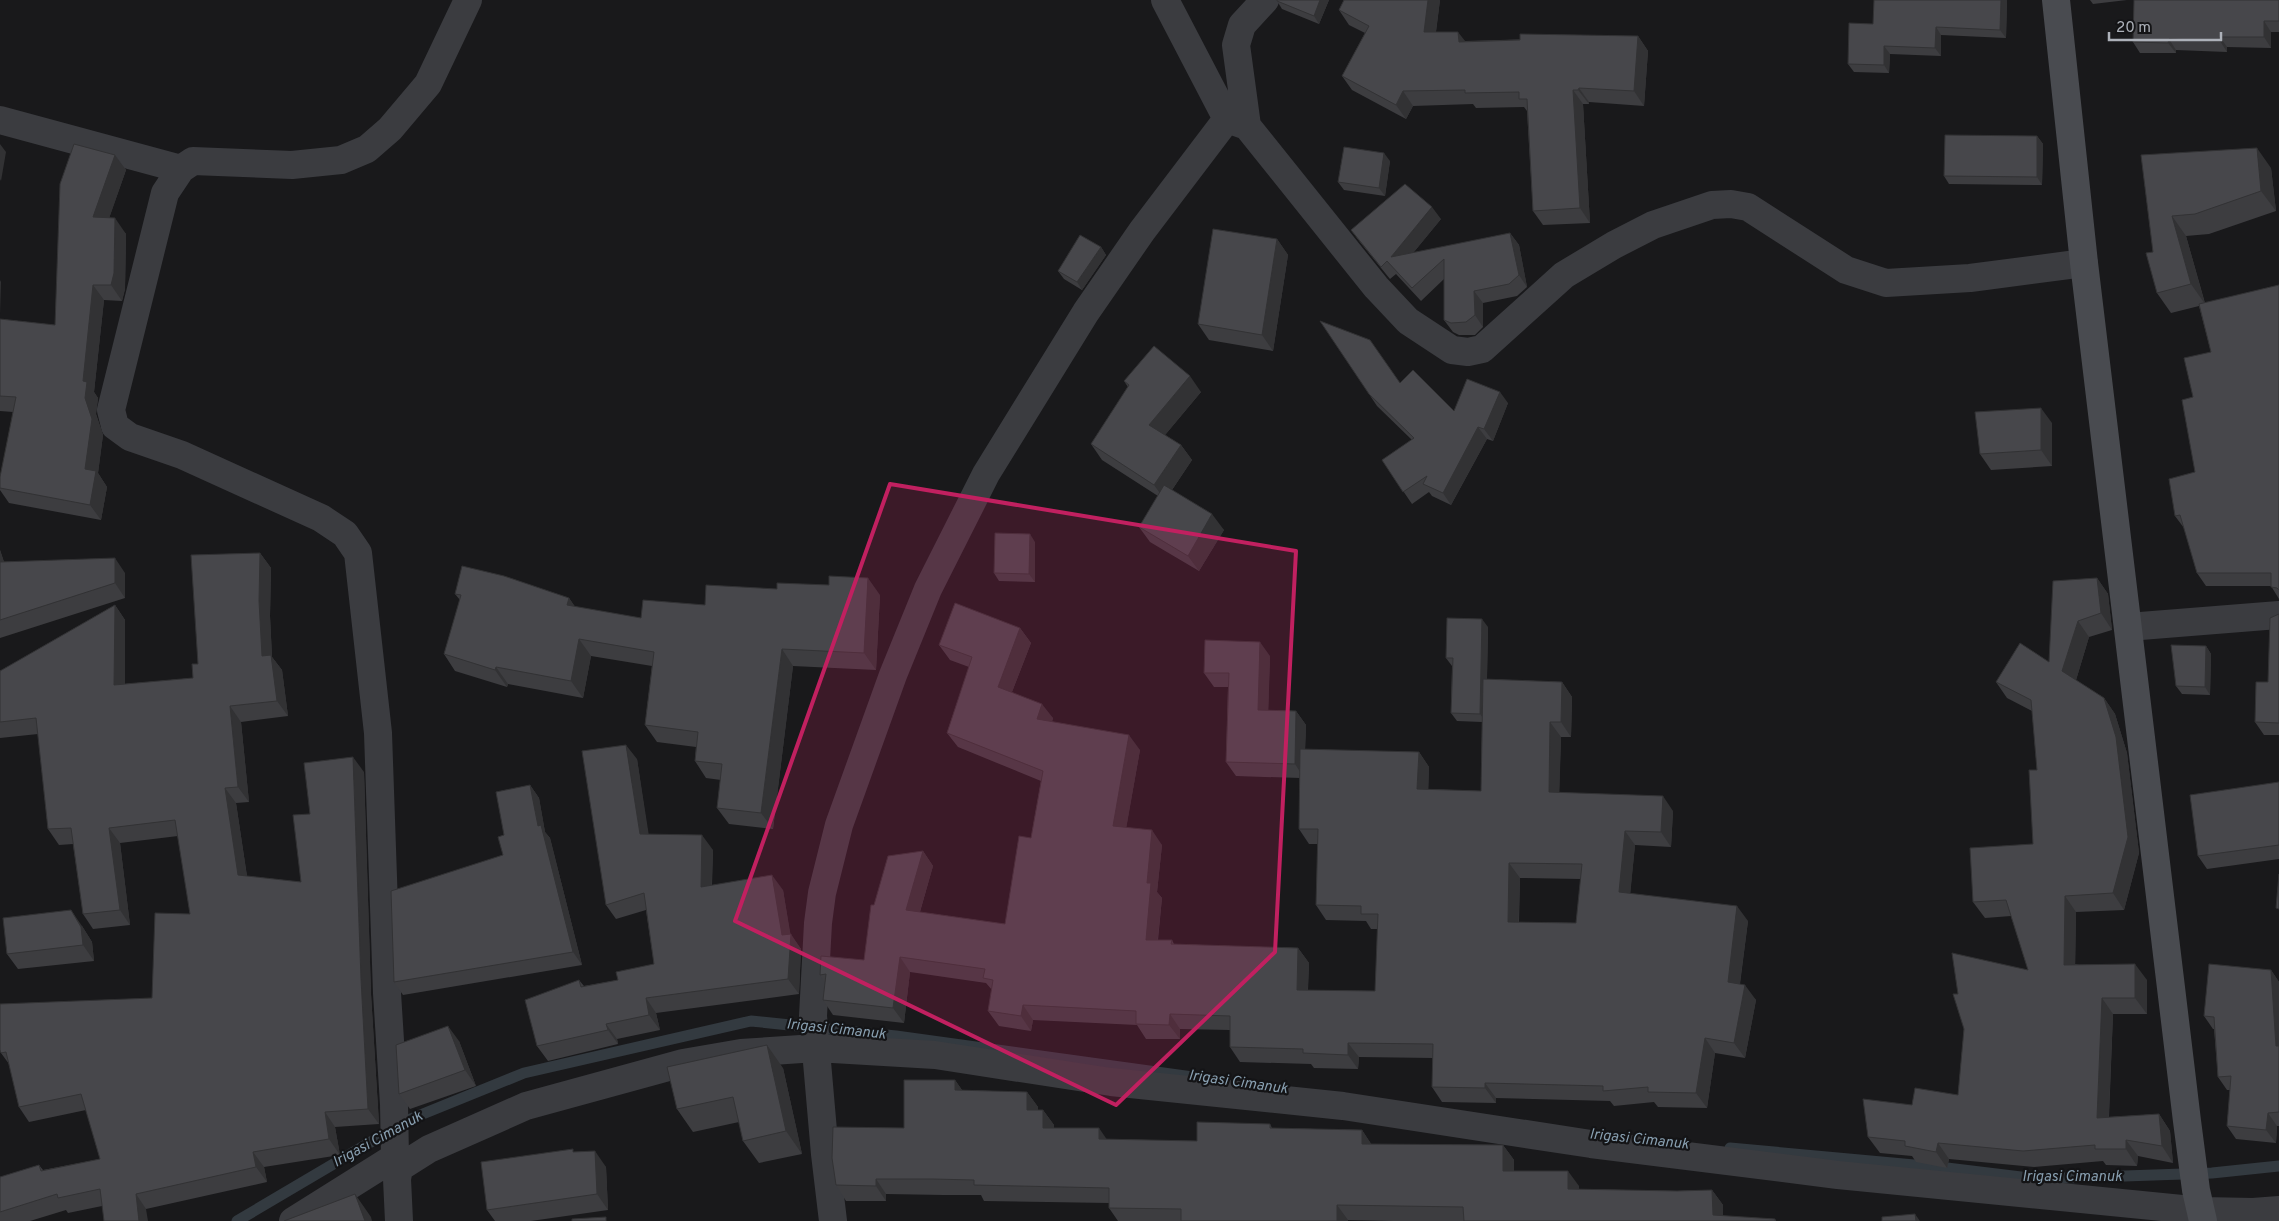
<svg xmlns="http://www.w3.org/2000/svg" width="2279" height="1221" font-family="Overpass,sans-serif">
  <rect width="100%" height="100%" fill="#19191b"/>
  <g fill="none" stroke-linecap="round" stroke-linejoin="round">
    <path stroke="#333a40" stroke-width="11" d="M1730 1148 1947 1168 2037 1179 2212 1173 2279 1166
      M237 1221 408 1120 524 1073 751 1021 896 1036 1207 1079"/>
    <path stroke="#3b3c40" stroke-width="28" d="M1165 0 1227 119
      M1265 0 1242 25 1236 45 1247 126 1376 287 1408 321 1452 350 1468 352 1482 349 1564 275 1614 245 1653 225 1712 205 1731 204 1748 207 1846 270 1886 283 1970 278 2084 263
      M0 120 181 169
      M2128 627 2279 615
      M395 1157 394 1104 387 993 378 733 358 553 345 534 321 518 182 455 130 437 115 426 111 410 165 193 181 169 193 161 292 165 341 160 367 149 390 129 428 84 468 0
      M293 1221 395 1157 399 1168
      M399 1221 397 1179 399 1168 429 1149 526 1106 683 1063 741 1053 816 1048 935 1055 1111 1082 1343 1106 1591 1144 1838 1175 2202 1211 2253 1212 2279 1210
      M833 1221 825 1154 813 1016 818 923 822 893 839 825 893 675 928 589 986 474 1086 312 1142 231 1227 119 1247 126"/>
    <path stroke="#494b50" stroke-width="28" d="M2056 0 2084 263 2187 1121 2196 1190 2203 1221"/>
  </g>
  <path fill="#3d3d40" fill-rule="evenodd" d="M1329 0 1319 24 1282 9 1277 1Z
    M1344 0H1440L1436 32 1465 41 1638 36 1648 51 1644 106 1589 102V104H1583L1590 223 1543 225 1533 211 1527 111 1524 107 1476 108 1473 104 1413 106 1406 119 1352 90 1342 76 1365 33 1349 25 1339 10Z
    M2007 0 2006 38 1941 35V56L1890 54 1889 73 1854 72 1848 64 1873 24Z
    M2090 0H2127L2093 4Z
    M2214 0H2279V32H2271V48L2227 47V52L2176 50V53H2140L2133 42Z
    M2037 136 2043 144 2042 185 1949 184 1944 176Z
    M115 155 126 170 109 218 126 234 125 289 122 301 104 300 94 392 98 398 96 414 103 435 98 473 107 487 101 520 9 503 0 490V477L13 412 0 411V319L55 325Z
    M2141 155 2271 168 2276 211 2209 234 2186 236 2205 303 2279 285V599L2271 586H2206L2197 573 2184 528 2175 516 2195 472 2193 397 2211 352 2199 306 2171 313 2157 293 2153 252Z
    M1390 161 1385 196 1344 190 1338 182Z
    M1441 219 1413 253 1510 233 1519 245 1527 287 1517 296 1483 303V327L1475 335H1459L1453 332 1444 320V279L1421 301 1396 274 1390 279 1360 242 1351 230Z
    M1277 239 1288 255 1273 351 1209 340 1198 324Z
    M1101 247 1106 255 1082 290 1064 279 1058 271Z
    M1124 381 1201 392 1165 435 1181 445 1192 460 1172 490 1224 530 1199 571 1150 542 1139 527 1158 496 1102 460 1091 444 1128 387Z
    M1400 383 1454 411 1508 403 1493 441 1487 439 1451 505 1432 496 1429 492 1412 504 1382 460 1412 440 1377 406 1369 394Z
    M2052 423V466L1991 470 1980 454Z
    M1035 542V582L999 581 994 573Z
    M0 550 4 562 125 573V598L0 638Z
    M260 553 271 568 270 616 272 657 282 670 288 716 241 722 249 802 236 803 247 876 301 882 310 814 364 772 371 994 379 1124 335 1127 340 1155 264 1167 267 1182 146 1209 102 1206 68 1213 66 1210 30 1221H0V1177L39 1165 43 1170 100 1159 86 1110 29 1122 19 1107 9 1064 1 1053 152 998 190 914 178 836 120 843 130 925 93 929 83 914 73 844 59 845 48 829 38 734 0 738V671L115 605 125 620V684L193 678 198 664Z
    M2097 578 2108 594 2112 630 2089 637 2076 680 2104 698 2115 714 2127 753 2139 853 2124 910 2076 912 2075 964 2147 980V1014H2113L2109 1117 2159 1114 2170 1131 2173 1163 2138 1156 2137 1166 2106 1165 2103 1161 2034 1167 1949 1159 1947 1168 1916 1162 1912 1156 1880 1153 1868 1137 1912 1105 1958 1095 1964 1029 1958 994 2028 970 2011 916 1985 918 1973 902 2033 844 2037 770 2032 711 2007 698 1996 682 2049 662Z
    M455 594 569 598 575 607 641 618 705 605 880 595 876 670 793 666 773 829 729 824 717 808 721 780 706 778 695 761 696 747 657 742 645 725 652 666 591 656 583 698 508 684 507 687 455 671 444 654 460 600Z
    M2279 614V735H2264L2255 722 2268 682Z
    M1488 627 1487 679 1562 682 1572 697 1571 737H1561L1559 792 1673 811 1671 847 1635 845 1630 894 1748 921 1740 984 1756 1000 1745 1058 1715 1053 1707 1108 1658 1107 1654 1102 1614 1106 1610 1101 1496 1098V1103L1442 1102 1432 1087 1433 1058 1359 1057 1358 1069 1314 1068 1311 1064 1240 1062 1230 1047V1030L1180 1029V1039H1146L1137 1025 1033 1020 1031 1031 999 1026 988 1011 992 990 986 983 910 972 904 1023 833 1015 823 1000 825 983 820 975 864 960 874 905 923 851 933 866 920 912 1005 924 1031 838 1041 781 958 747 947 733 969 667 950 660 939 645 1020 628 1031 643 1012 692 1053 718 1052 722 1140 750 1126 828 1162 845 1157 892 1162 898 1158 940H1172L1174 944 1298 948 1309 963 1308 990 1375 991 1378 929H1371L1366 921 1326 920 1316 905 1318 844H1309L1299 829 1300 778 1236 776 1226 762 1228 687H1214L1204 673 1270 656 1268 710 1296 711 1306 725 1305 750 1419 752 1429 767 1428 789 1481 791 1482 722 1457 721 1451 713 1452 666 1446 658ZM1520 878 1581 879 1576 923 1519 922Z
    M2206 646 2211 654 2210 695 2182 694 2176 686Z
    M637 759 648 834 713 850 712 885 783 890 790 934 801 949 799 994 656 1013 660 1030 617 1039 618 1044 548 1061 537 1046 579 980 584 986 618 980 654 964 646 910 616 919 606 905Z
    M2279 782V859L2207 869 2198 856Z
    M530 785 539 798 545 832 550 838 582 965 403 995 394 982 503 855Z
    M82 926 92 942 94 961 18 969 7 954Z
    M2271 970 2279 982V1126H2277L2276 1143 2236 1139 2227 1126 2230 1090H2227L2218 1077 2214 1029H2213L2204 1016Z
    M459 1041 476 1086 410 1109 399 1094Z
    M783 1068 802 1154 759 1163 743 1141 739 1122 693 1132 677 1109Z
    M955 1080 962 1090 1027 1092 1038 1107V1110H1043L1054 1125V1128L1107 1139 1197 1141 1270 1124 1272 1128 1362 1130 1371 1144 1503 1145 1514 1160V1171L1579 1186V1189L1677 1191 1712 1190 1723 1205V1216L1775 1219 1776 1221H1393L1348 1220V1221H1118L1109 1208V1203L984 1201 981 1195H944L886 1194V1201H846L836 1185 904 1128Z
    M575 1152 606 1167 608 1210 531 1221H495L487 1210Z"/>
  <path fill="#323234" d="M1320 0H1329L1319 24 1314 16Z
    M1428 0H1440L1434 46 1424 32Z
    M2001 0H2007L2006 38 2000 30Z
    M2264 21 2271 32V48L2264 37Z
    M1936 27 1941 35V56L1935 48Z
    M1458 32 1469 46 1459 42Z
    M1638 36 1648 51 1644 106 1634 91Z
    M2220 37 2227 47V52L2220 41Z
    M2169 39 2176 50V53L2168 43Z
    M1884 46 1890 54 1889 73 1884 65Z
    M1579 88 1589 102V104L1578 90Z
    M1573 90 1583 104 1590 223 1580 208Z
    M1403 91 1413 106 1406 119 1396 105Z
    M2037 136 2043 144 2042 185 2037 177Z
    M0 144 6 152 1 181 0 179Z
    M2257 148 2271 168 2276 211 2261 191Z
    M1384 153 1390 161 1385 196 1379 188Z
    M115 155 126 170 104 233 93 217Z
    M1432 207 1441 219 1400 269 1391 257Z
    M2172 216 2186 236 2205 304 2191 284Z
    M115 218 126 234 125 289 122 301 111 285Z
    M1510 233 1519 245 1527 287 1519 275Z
    M1277 239 1288 255 1273 351 1262 335Z
    M1101 247 1106 255 1082 290 1077 282Z
    M0 280 1 282 0 314Z
    M93 285 104 300 94 392 98 398 96 414 103 435 98 473 107 487 101 520 90 505 85 469V398L83 381Z
    M1474 291 1483 303V327L1475 315Z
    M1190 376 1201 392 1160 441 1149 425Z
    M1500 392 1508 403 1493 441 1484 429Z
    M2041 408 2052 423V466L2041 450Z
    M1478 427 1487 439 1451 505 1443 493Z
    M1181 445 1192 460 1165 500 1154 485Z
    M1212 514 1224 530 1199 571 1188 556Z
    M1030 534 1035 542V582L1029 574Z
    M0 550 9 577 0 565Z
    M260 553 271 568 270 616 272 657 282 670 288 716 277 701 262 656 259 601Z
    M115 558 125 573V598L115 583Z
    M868 578 880 595 876 670 864 653Z
    M2097 578 2108 594 2112 630 2101 613Z
    M569 598 581 615 567 605Z
    M115 605 125 620V701L114 685Z
    M1482 619 1488 627 1486 722 1480 714Z
    M2078 621 2089 637 2074 687 2062 671Z
    M1020 628 1031 643 1008 702 998 687Z
    M579 639 591 656 583 698 571 681Z
    M1260 642 1270 656 1268 724 1258 710Z
    M2206 646 2211 654 2210 695 2205 687Z
    M782 649 793 666 773 829 761 813Z
    M496 667 508 684 507 687 495 670Z
    M1562 682 1572 697 1571 737 1561 722Z
    M2104 698 2115 714 2127 753 2139 853 2124 910 2113 893Z
    M1042 704 1053 718 1047 734 1037 719Z
    M230 706 241 722 249 802 238 787Z
    M1296 711 1306 725 1304 778 1295 764Z
    M1550 722 1561 737 1559 807 1549 792Z
    M1129 735 1140 750 1124 841 1113 826Z
    M626 745 637 759 651 849 640 834Z
    M1419 752 1429 767 1428 804 1417 789Z
    M353 757 364 772 371 994 379 1124 368 1109 361 979Z
    M530 785 539 798 545 832 550 838 582 965 573 952 538 826Z
    M225 788 236 803 249 890 238 875Z
    M1663 796 1673 811 1671 847 1661 832Z
    M109 828 120 843 130 925 120 910Z
    M1152 830 1162 845 1157 892 1162 898 1156 954 1146 940 1147 883Z
    M1625 831 1635 845 1629 907 1619 892Z
    M702 835 713 850 711 901 701 887Z
    M923 851 933 866 916 925 906 910Z
    M1509 863 1520 878 1518 937 1508 922Z
    M772 875 783 890 791 937V934L801 949 799 994 788 979 782 935Z
    M2065 896 2076 912 2075 981 2064 965Z
    M1737 906 1748 921 1738 997 1728 982Z
    M71 910 82 926 92 942 94 961 83 945Z
    M1298 948 1309 963 1307 1005 1297 990Z
    M900 957 910 972 904 1023 893 1008Z
    M2135 964 2147 980V1014L2135 998Z
    M2271 970 2279 982V1051L2276 1046Z
    M1745 985 1756 1000 1745 1058 1734 1043Z
    M646 998 656 1013 660 1030 649 1015Z
    M2102 998 2113 1014 2108 1134 2097 1118Z
    M1023 1005 1033 1020 1031 1031 1021 1016Z
    M1170 1014 1180 1029V1039L1169 1025Z
    M606 1024 617 1039 618 1044 608 1030Z
    M448 1026 459 1041 476 1086 465 1070Z
    M1705 1038 1715 1053 1707 1108 1696 1093Z
    M1348 1043 1359 1057 1358 1069 1348 1055Z
    M767 1045 783 1068 802 1154 786 1131Z
    M955 1080 966 1096 955 1090Z
    M1485 1083 1496 1098V1103L1485 1088Z
    M1027 1092 1038 1107V1125L1027 1110Z
    M1043 1110 1054 1125V1143L1043 1128Z
    M325 1112 335 1127 340 1155 329 1139Z
    M2268 1113 2277 1126 2276 1143 2266 1130Z
    M2159 1114 2170 1131 2173 1163 2162 1146Z
    M1099 1128 1110 1144 1099 1139Z
    M1362 1130 1372 1145 1362 1144Z
    M2126 1140 2138 1156 2137 1166 2126 1149Z
    M1938 1143 1949 1159 1947 1168 1936 1152Z
    M1503 1145 1514 1160V1186L1503 1171Z
    M595 1151 606 1167 608 1210 597 1194Z
    M253 1152 264 1167 267 1182 256 1167Z
    M1568 1171 1579 1186V1204L1568 1189Z
    M876 1179 886 1194V1201L876 1186Z
    M1712 1190 1723 1205V1221L1713 1215Z
    M136 1194 146 1209 148 1221H139Z
    M355 1194 371 1217 372 1221H365Z
    M1337 1205 1348 1220V1221H1337Z
    M1915 1214 1920 1221H1916Z"/>
  <path fill="#47474b" stroke="#323234" fill-rule="evenodd" d="M1277 0H1320L1314 16 1277 1Z
    M1344 0H1428L1424 32H1458L1459 42 1520 40V34L1638 36 1634 91 1579 88 1578 90H1573L1580 208 1533 211 1527 99H1519V92L1465 93V90L1403 91 1396 105 1342 76 1369 26 1339 10Z
    M1874 0H2001L2000 30 1936 27 1935 48 1884 46V65L1848 64 1849 23 1873 24Z
    M2134 0H2279V21H2264V37H2220V41L2169 39 2168 43 2133 42Z
    M1945 135 2037 136V177L1944 176Z
    M74 144 115 155 93 217 115 218 114 273 111 285H93L83 381 87 382 85 398 92 419 85 469 96 471 90 505 0 488V477L16 397 0 396V319L55 325 60 184Z
    M1344 147 1384 153 1379 188 1338 182Z
    M2257 148 2261 191 2195 214 2172 216 2191 284 2157 293 2146 253 2153 252 2141 155Z
    M1405 184 1432 207 1391 257 1510 233 1519 275 1509 284 1474 291 1475 315 1466 322 1451 323 1444 320V259L1412 288 1387 261 1381 267 1351 230Z
    M1213 229 1277 239 1262 335 1198 324Z
    M1080 235 1101 247 1077 282 1058 271Z
    M2279 285V590L2277 588 2271 587V573H2197L2180 515 2175 516 2169 479 2195 472 2182 400 2193 397 2184 358 2211 352 2199 304Z
    M1320 321 1370 340 1400 383 1413 370 1454 411 1467 379 1500 392 1484 429 1478 427 1443 493 1423 484 1427 476 1403 492 1382 460 1414 438 1369 394Z
    M1154 346 1190 376 1149 425 1181 445 1154 485 1091 444 1129 385 1124 381Z
    M2041 408V450L1980 454 1975 412Z
    M1164 485 1212 514 1188 556 1139 527Z
    M995 533 1030 534 1029 574 994 573Z
    M260 553 259 601 262 656 271 655 277 701 230 706 238 787 225 788 238 875 301 882 293 815 310 814 304 763 353 757 361 979 368 1109 325 1112 329 1139 253 1152 256 1167 136 1194 139 1221H104L100 1189 58 1198 57 1194 0 1212V1177L39 1165 41 1171 100 1159 81 1094 19 1107 6 1052 1 1053 0 1050V1004L152 998 155 913 190 914 175 820 109 828 120 910 83 914 71 828 48 829 36 718 0 722V671L115 605 114 685 193 678 192 664H198L191 555Z
    M115 558V583L0 620V562Z
    M462 566 504 576 569 598 567 605 641 618 643 600 705 605 706 585 777 589V583L829 585V576L868 578 864 653 782 649 761 813 717 808 722 764 695 761 698 732 645 725 654 652 579 639 571 681 496 667 495 670 444 654 461 595 455 594Z
    M2097 578 2101 613 2078 621 2062 671 2104 698 2116 737 2128 837 2113 893 2065 896 2064 965 2135 964V998H2102L2097 1118 2159 1114 2162 1146 2126 1140V1149H2095V1145L2023 1151 1938 1143 1936 1152 1905 1146V1141L1868 1137 1863 1099 1912 1105 1915 1088 1958 1095 1964 1029 1953 994H1958L1952 953 2028 970 2006 900 1973 902 1970 848 2033 844 2029 770H2037L2031 700 1996 682 2020 643 2049 662 2053 581Z
    M955 603 1020 628 998 687 1042 704 1037 719 1129 735 1113 826 1152 830 1147 883H1151L1146 940H1172L1171 944 1298 948 1297 990 1375 991 1378 914H1361V906L1316 905 1318 829H1299L1300 749 1419 752 1417 789 1481 791 1483 679 1562 682 1561 722H1550L1549 792 1663 796 1661 832 1625 831 1619 892 1737 906 1728 982 1745 985 1734 1043 1705 1038 1696 1093 1648 1092V1087L1603 1091V1086L1485 1083V1088L1432 1087 1433 1044 1348 1043V1055L1303 1053V1049L1230 1047V1016L1170 1014 1169 1025 1136 1024V1011L1023 1005 1021 1016 988 1011 993 980 983 978 985 969 900 957 893 1008 823 1000 826 974 820 975 821 956 864 960 871 905H874L888 856 923 851 906 910 1005 924 1019 836 1031 838 1043 771 947 733 972 657 939 645ZM1509 863 1582 864 1576 923 1508 922Z
    M2279 614V723L2255 722 2256 682H2268L2270 618Z
    M1447 618 1482 619 1480 714 1451 713 1453 658H1446Z
    M1205 640 1260 642 1258 710 1296 711 1295 764 1226 762 1229 673H1204Z
    M2171 645 2206 646 2205 687 2176 686Z
    M626 745 640 834 702 835 701 887 772 875 782 935 791 934 788 979 646 998 649 1015 606 1024 608 1030 537 1046 525 1000 579 980 581 987 618 980 616 972 654 964 644 893 606 905 582 751Z
    M2279 782V845L2198 856 2190 795Z
    M530 785 538 826 541 825 573 952 394 982 391 891 503 855 498 837 504 835 496 792Z
    M2279 874V909L2276 908Z
    M71 910 81 927 83 945 7 954 3 918Z
    M2209 964 2271 970 2276 1046H2279V1112L2268 1113 2266 1130 2227 1126 2231 1076 2218 1077 2214 1017 2204 1016Z
    M448 1026 465 1070 399 1094 396 1045Z
    M767 1045 786 1131 743 1141 733 1097 677 1109 667 1067Z
    M904 1080H955V1090L1027 1092V1110H1043V1128H1099V1139L1197 1141V1122L1270 1124V1128L1362 1130V1144L1503 1145V1171H1568V1189L1677 1191 1712 1190 1713 1215 1775 1219V1221H1464L1463 1207 1337 1205V1221H1181V1209L1109 1208V1188L974 1185V1180L933 1179H876V1186L836 1185 832 1158 833 1127 904 1128Z
    M573 1149V1152L595 1151 597 1194 487 1210 481 1162Z
    M355 1194 365 1221H284Z
    M1915 1214 1916 1221H1882V1217Z
    M606 1217V1221H572V1219Z"/>
  <path fill="#c12060" fill-opacity="0.2" stroke="#c12060" stroke-width="4" stroke-linejoin="round" d="M890 484 1296 551 1275 952 1116 1105 735 921Z"/>
  <g text-anchor="middle" dominant-baseline="central" stroke-width="4.5" stroke-linejoin="round" paint-order="stroke">
    <g font-size="15" font-style="italic" fill="#889fb0" stroke="#141416">
      <text transform="translate(836 1030) rotate(6)">Irigasi Cimanuk</text>
      <text transform="translate(1238 1083) rotate(8)">Irigasi Cimanuk</text>
      <text transform="translate(378 1140) rotate(-29)">Irigasi Cimanuk</text>
      <text transform="translate(1639 1140) rotate(6)">Irigasi Cimanuk</text>
      <text x="2072" y="1177">Irigasi Cimanuk</text>
    </g>
  </g>
  <path d="M2109 32v8h112v-8" fill="none" stroke="#adb1b9" stroke-width="2.5"/>
  <text x="2116" y="32" font-size="15" fill="#adb1b9" stroke="#141416" stroke-width="4" paint-order="stroke">20 m</text>
</svg>
